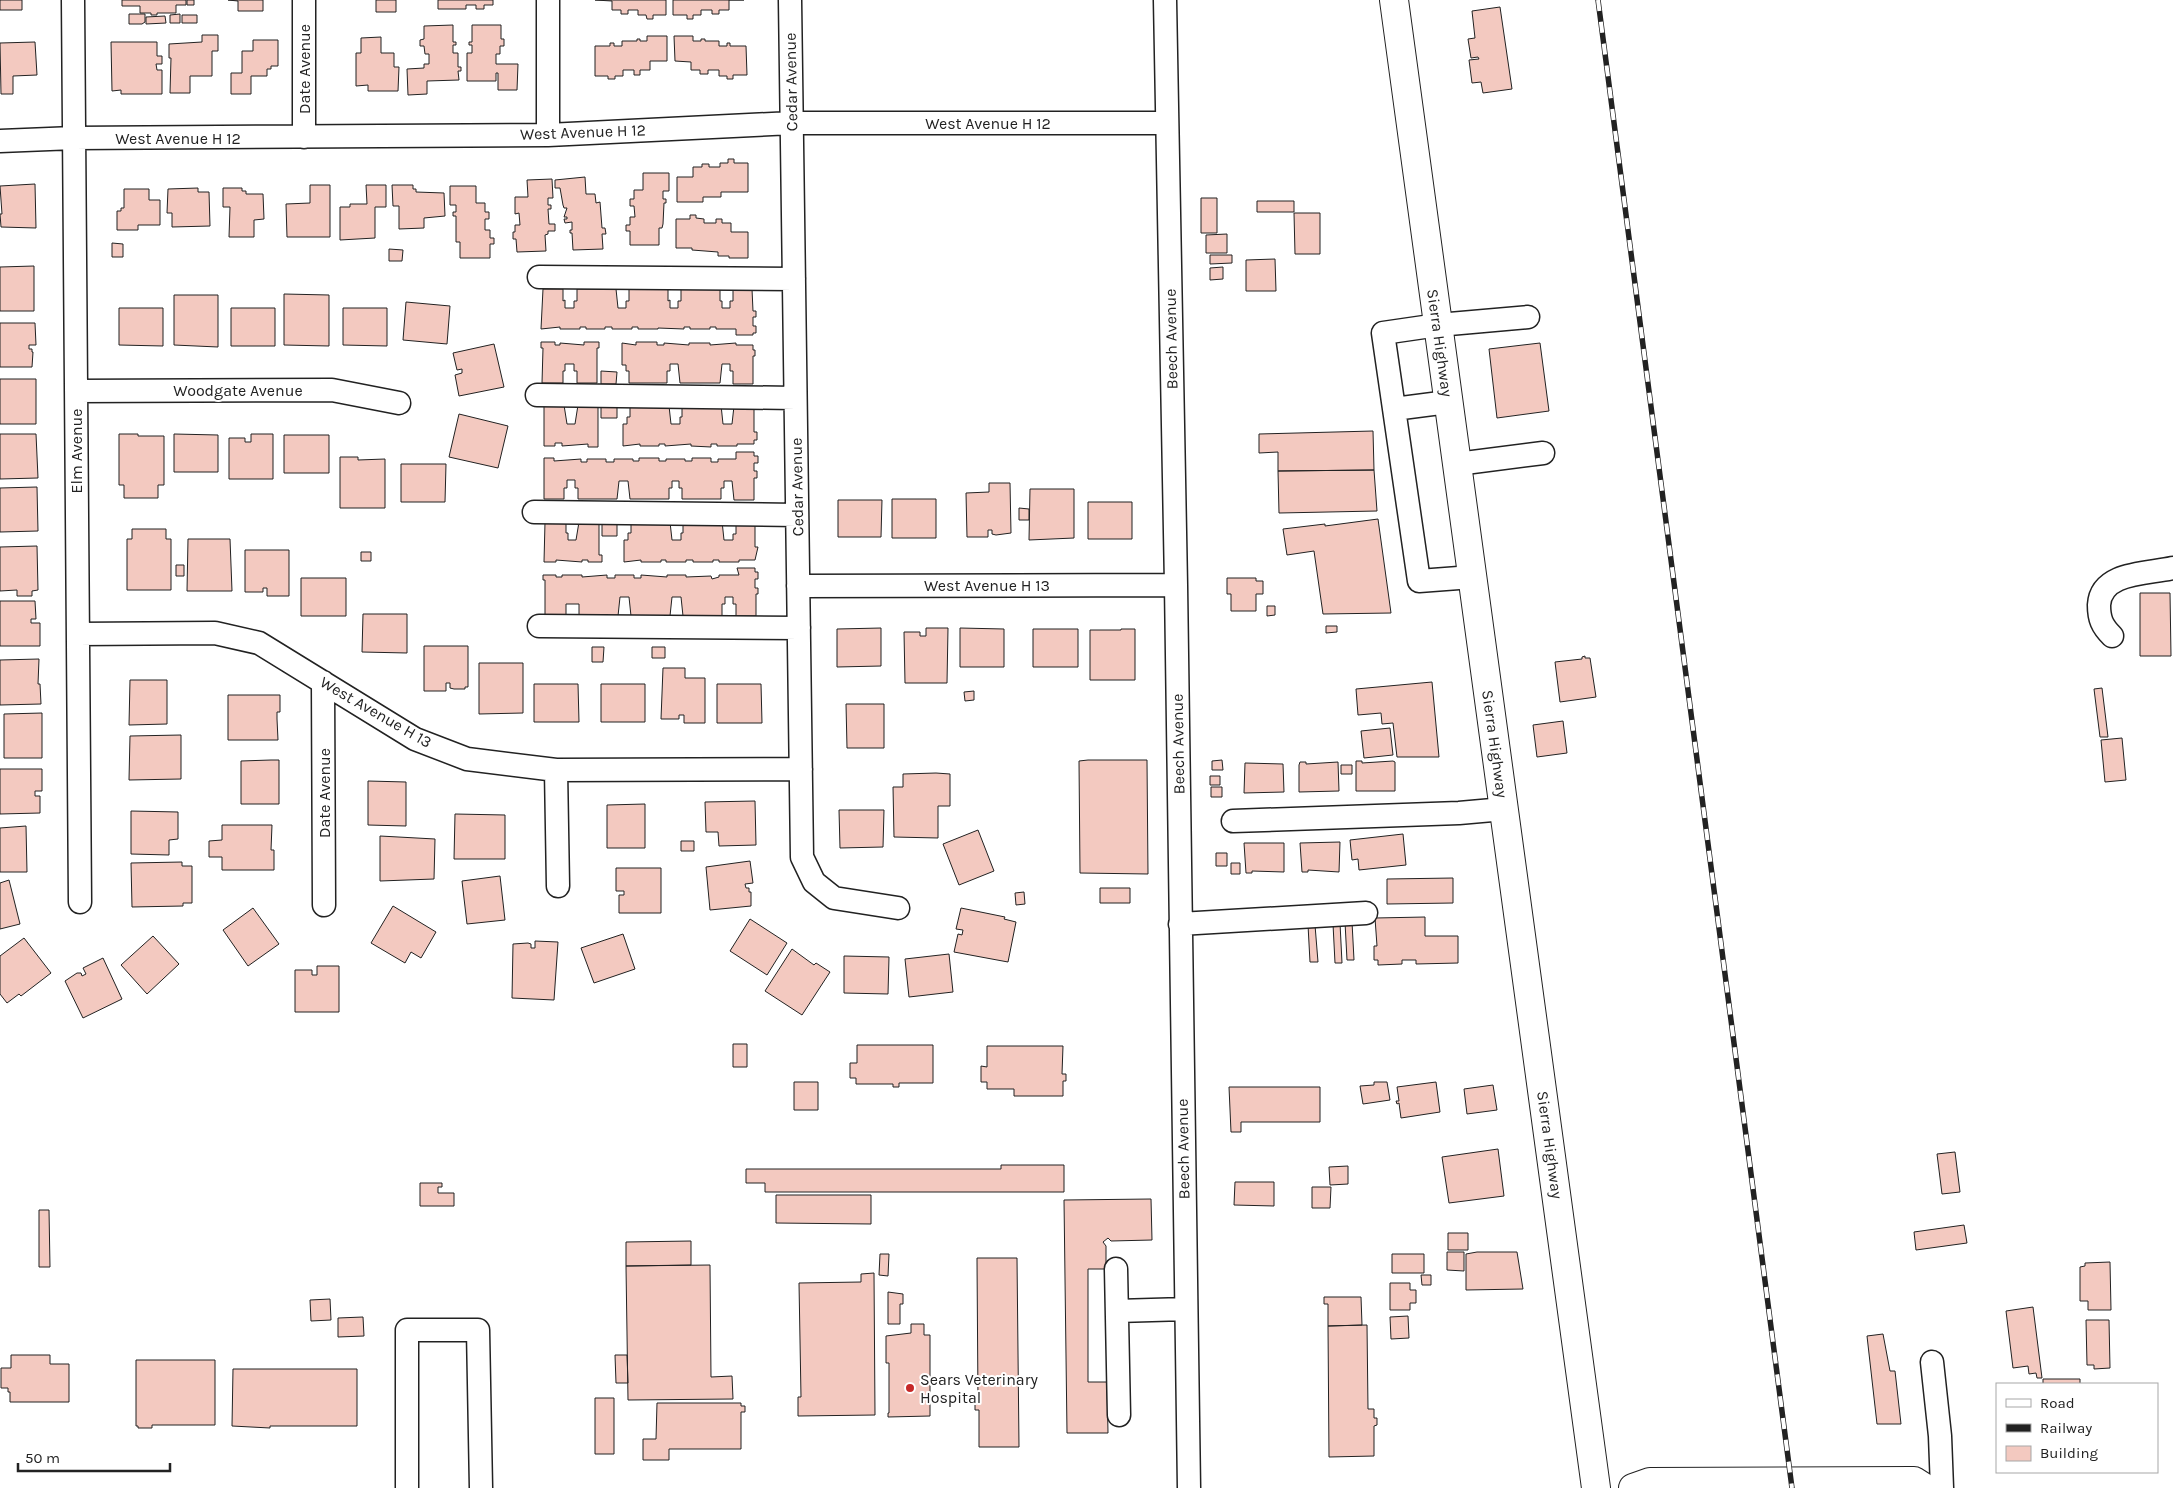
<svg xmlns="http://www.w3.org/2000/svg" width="2173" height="1488" font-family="Karla,sans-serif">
  <rect width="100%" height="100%" fill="#fff"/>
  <path fill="#f3c9c0" stroke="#222" d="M0 0H22V10H0Z
    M122 0H186V5H176V13H157V15H151V13H140V6H122Z
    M187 0H194V5H187Z
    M228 0H263V11H238V1Z
    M376 0H396V12H376Z
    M438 0H493V5H484V9H476V5H466V9H438Z
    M595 0H666V15H653V19H647L646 15H638V10H628V14H621V10H612V1Z
    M673 0H744H729V10H719V14H712V10H701V15H693V19H687V15H673Z
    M1500 7 1512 89 1483 93 1481 82 1472 83 1469 60 1479 59 1478 57 1471 58 1468 39 1475 38 1472 11Z
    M129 14H145V22L142 24H129Z
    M180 14V23H170V15Z
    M182 15H197V23H182Z
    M165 16 166 23 146 24V17Z
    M453 25V42H456V45H453V53H458V67H461V71H458L459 80 427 81V94L408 95 407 69 424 68V64H429V54H425L424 46H420V40L424 39V26Z
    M472 25H501V39H504V46H500V54H496V64H518L517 90H498V73H496V81H467V53H472V45H469V42H472Z
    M202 35H218V51H212V76H190V93H170L171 58H169V44L202 42Z
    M647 36H667V61H650V70H640V75H634V70H623V76H615V79H608V76H595V46H610V43H614V46H622V41H637V39H640V41H647Z
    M674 36H693V41H701V39H705V41H719V46H727V43H730V46H746L747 75H733V79H727V76H719V70H708V74H700V70H691V62L675 61Z
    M381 37V53H394V67H399L398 91H368V85L356 86V53H361V38Z
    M253 40H278V66H271V69H267V76H251V94H231V73H242V51H253Z
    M35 42 37 75 13 76V94H1L0 43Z
    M111 42H157V56H162V64H156L157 70H162V94H121V90L112 91Z
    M728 159H734V163H748V192H721V197H703V202H677V177H693V167H702V164H709V167H720V163H728Z
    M643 173H669V191H663V199H666V203H664L663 224 662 228H659V245H630V231H626V225H630V217H635L634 206H630V199H634V190H643Z
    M585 177 586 194H595L596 203 600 202 602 228H605L606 234H602L603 249 573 250 572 233H570V230H572V222L565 223 564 219H567V217H564L567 208H564L563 205 560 188H555V180Z
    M552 179 553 198H548V205H551V209H548L549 224H555V231H548V234L545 235 546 251 517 252 516 239H513V232H515V225H520L519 213 515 214V197H528L527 180Z
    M35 184 36 228 1 227 0 214H2L0 186Z
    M310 185H330V237H287L286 204 310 203Z
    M366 185H386V207H375V238L340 240V207H350V204H367Z
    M392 185H413V189H416V192L444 193 445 216 424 218V228L399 229V206H393Z
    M450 186H476V203H485V212H489V219H485V230H490V238H494V244H490V258H460V242H456V216H453V212H456V205H450Z
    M198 188V192H209L210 226 172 227V213H167L168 189Z
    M223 188H242V191H246V194H263L264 219 254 220V237H229L230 207H223Z
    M124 189H149V200H160V225H138V230H117V211H121V208H124Z
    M1201 198H1217V233H1201Z
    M1257 201H1294V212H1257Z
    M1294 213H1320V254H1295Z
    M690 215H696V218L704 219V223H716V219H722V223H731V232H748V258H729V256H718V252L692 250V248H676V219H690Z
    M1227 234V253H1206V235Z
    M112 243 123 244V257H112Z
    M389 249 403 250 402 261H389Z
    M1210 255H1232V263L1210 264Z
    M1275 259 1276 291H1246V260Z
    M34 266V311H0V267Z
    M1223 267V279L1210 280V268Z
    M543 289H563V301L565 300V308H574V301H577V289H616L618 308H626V301H629V289H668V301L670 300V308H678V301H681V289H720V301H722V308H730V301H733V289H752L753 311H756V317H753V326H756V333H753V335H736V329H716V327H710V329H690V327H684V329L658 328V329H638V327H632V329H612V327H605V329H586V327H580V329H560V327L541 329Z
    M284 294 329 295V346L284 345Z
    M174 295H218V347L174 345Z
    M406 302 450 306 447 344 403 340Z
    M119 308H163V346L119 345Z
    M231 308H275V346H231Z
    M343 308H387V346L343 345Z
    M0 323H35L36 345H29V349H32V352H33L32 367H0Z
    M541 342H555V345H560V343L584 345V342H599V348H597V383H577V371H574V364H565V371H563V383H542L543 348H541Z
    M636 342H657V345H664V343L689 345V343H710V345L736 343V345H753V350H755V356H753V384H733V371H730V364H722L720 383H680L678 364H670V371H667V383H629V371H626V365H622V343L636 345Z
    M1540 343 1549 411 1497 418 1489 349Z
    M494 344 504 387 459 396 455 375 462 373V369L457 370 453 353Z
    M601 371 617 372 616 384H601Z
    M0 379H36V424H0Z
    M544 405H564L567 424H575L578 405H598V447H588V444L562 446V443H555V446H544Z
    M682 405H721L723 424H732L734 406H754V432H757V440H754V444H737V446H717V444H711V447L691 446V444L665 446V444H659V446H640V444L623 446V424H627V417H630V406H669L671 424H680V417H682Z
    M601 406H617V418H601Z
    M459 414 508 426 498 468 449 457Z
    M1373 431 1374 470 1278 471V452L1259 453V434Z
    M0 434H36L38 478 0 479Z
    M119 434H138V436H164V485H158V498H124V485H119Z
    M174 434 218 435V472H174Z
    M251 434H273V479H229V438H245V442H251Z
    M284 435H329V473H284Z
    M736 452H754V456H758V463H754V471H757V478H754V500H734L732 481H724V488H721V499H682V488H679V481H672V488H669V499H630L628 481H619L617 499H578V488H575V480H567V488H564V499H544V458H554V461L581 459V462H587V459H606V462H614V459H633V461H639V458H659V461H666V459H685V461H692V458H711V462H718V459H736Z
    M340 457H358V460L385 459V508H340Z
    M401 464H446L445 502H401Z
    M1374 470 1377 511 1279 513 1278 471Z
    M989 483H1010L1011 533 996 535 992 534V530H988V537H967L966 493 989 492Z
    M37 487 38 531 0 532V488Z
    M1030 489H1074V538L1029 540Z
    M892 499H936V538H892Z
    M838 500H882L881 537H838Z
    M1088 502H1132V539H1088Z
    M1019 508 1029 509V520H1019Z
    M1378 519 1391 613 1323 614 1314 551 1287 555 1283 529 1325 524V526Z
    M683 521H722L724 540H733V534H736V521H755V547H758L755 560H739V562H719V560H713V562H693V560H686V562H666V560H661V562H641V560L624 562V540H628V533H631V522H670L672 540H681V533H683Z
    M545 522H566V533H568V540H576L579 522H599V555H602V562H588V560H582V562L556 560V562H544Z
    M602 523H617V536H602Z
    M132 529H166V539H171V590H127V539H132Z
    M188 539H230L232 591H187Z
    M37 546 38 590 32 591V596H17V590L0 591V547Z
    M245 550H289V596H267V588H263V592H245Z
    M361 552H371V561H361Z
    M176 565H184V576H176Z
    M737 568H755V572H758V579H755V588H758V594H756V616H736V604H733V597H725V604H722V616H683L681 597H672L670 616H631L629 597H620L618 616H579V604H566V616H545V580H543V575H556V577H562V575H582V577L607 575V578H615V575H634V578H641V575L667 577V575H686V577L711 576 712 579 719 577V575H739Z
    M301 578H346V616H301Z
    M1227 578H1256V581H1263V594H1256V611H1231V594H1227Z
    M2140 593H2170L2171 656H2140Z
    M0 601H35L36 619H31V623H40V646H0Z
    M1267 606H1275V615L1267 616Z
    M363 614H407V653L362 652Z
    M1326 626H1337V632L1326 633Z
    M881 628V666L837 667V629Z
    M926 628H948L947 683H905L904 632H920V636H926Z
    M960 628 1004 629V667H960Z
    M1033 629H1078V667H1033Z
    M1121 629H1135V680H1090V630H1121Z
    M424 646H468V687H465V689H454L450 688V683H446V691H424Z
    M592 647H604L603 662H592Z
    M652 647H665V658H652Z
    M1585 656V658H1590L1596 697 1560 702 1555 662 1582 659V657Z
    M39 659 38 684H40L41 704 0 705V660Z
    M479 663H523V713L479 714Z
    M663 668H685V678H705V723H684V715H679V719H661Z
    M130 680H167V724L129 725Z
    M1432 682 1439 757H1397L1393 723 1382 724 1381 713 1358 715 1356 689Z
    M534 684H578L579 722H534Z
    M601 684H645V722H601Z
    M717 684H761L762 723H717Z
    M2102 688 2108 737H2100L2094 689Z
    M974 691V700L965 701 964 692Z
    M228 695H280V712H277V719L278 740H228Z
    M846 704H884V748H847Z
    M42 713V758H4V714Z
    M1563 721 1567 753 1537 757 1533 725Z
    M1390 728 1393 755 1364 758 1361 731Z
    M181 735V779L129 780 130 736Z
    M2122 738 2126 780 2105 782 2101 740Z
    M271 760H279V804H241V761Z
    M1088 760H1147L1148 874 1080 873 1079 761Z
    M1222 760 1223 770H1212V761Z
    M1356 761H1362V763L1393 761 1395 762V791H1356Z
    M1300 762H1306V764L1338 762 1339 791 1299 792V765Z
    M1245 763 1283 764 1284 792 1244 793Z
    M1341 765H1352V774H1341Z
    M0 769H42V791H35V796H40V813L0 814Z
    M936 773 950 774V806H938V838L894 837 893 787H903V774Z
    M1210 776H1220V785H1210Z
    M368 781 406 782V826L368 825Z
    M1211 787H1222V797H1211Z
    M755 801 756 845 719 846 718 832H706L705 802Z
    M645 804V848H607V805Z
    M839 810H884L883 847 840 848Z
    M131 811 178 812V839L169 840V855L131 854Z
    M455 814 505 815V859H454Z
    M222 825H272L271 850H274V870H222V857H209V841L222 840Z
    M26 826 27 872H0V828Z
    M978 830 994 871 959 885 943 844Z
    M1403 834 1406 865 1359 870 1358 859 1352 860 1350 840Z
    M380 836 435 839 434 879 380 881Z
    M681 841H694V851H681Z
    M1340 842 1339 872 1308 870V872H1302L1300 843Z
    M1244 843H1284V872L1252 871V873H1246Z
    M1216 853H1227V866H1216Z
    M750 861 753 883 745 884 746 888H749V892H751V906L710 910 706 867Z
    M182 862V866H192V903H183V906L132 907 131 863Z
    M1231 863H1240V874H1231Z
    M616 868H661V913H619V895H624V891H616Z
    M500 876 505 920 467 924 462 881Z
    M1453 878V903L1387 904V879Z
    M9 880 20 924 0 929V883Z
    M1100 888H1130V903H1100Z
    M1024 892 1025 904 1016 905 1015 893Z
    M393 906 436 932 421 958 411 952 405 963 371 943Z
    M253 908 279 944 248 966 223 930Z
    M961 908 1005 917 1004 919 1016 922 1008 962 954 952 958 934 962 935 963 930 956 929Z
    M1425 917V936H1458V963L1416 964V960H1402V964L1378 965V960H1374V946H1377L1375 918Z
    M750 919 787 943 767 975 730 951Z
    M1345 922H1352L1354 960H1347Z
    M1340 923 1342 963H1335L1333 924Z
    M1308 925H1315L1318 962H1310Z
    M623 934 635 969 594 983 581 948Z
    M153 936 179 964 147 994 121 965Z
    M24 938 51 973 21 996 19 994 7 1003 0 994V956Z
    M535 941 558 942 554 1000 512 998 513 944 528 943 531 944V948H535Z
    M792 949 814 965 816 963 830 972 802 1015 765 991Z
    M949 954 953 992 909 997 905 959Z
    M844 956 889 957 888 994 844 993Z
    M103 958 122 999 83 1018 65 981 77 973H81L82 976 86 974 83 968Z
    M317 966H339V1012H295V970H312V975H317Z
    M733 1044H747V1067H733Z
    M857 1045H933V1083H899V1087H893V1084H856V1078H850V1063H857Z
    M987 1046H1063L1062 1074H1066V1081H1063V1096H1014V1089H987V1082H981V1066L987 1067Z
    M794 1082H818V1110H794Z
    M1374 1082H1387L1390 1100 1363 1104 1360 1086 1374 1085Z
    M1436 1082 1440 1112 1401 1118 1399 1103 1397 1104 1396 1101H1399L1397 1087Z
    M1493 1085 1497 1110 1467 1114 1464 1089Z
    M1229 1087H1320V1122H1241V1132H1231Z
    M1498 1149 1504 1196 1449 1203 1442 1157Z
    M1955 1152 1960 1192 1942 1194 1937 1154Z
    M1001 1165H1064V1192H765V1183H746V1169H1001Z
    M1348 1166V1184L1330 1185 1329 1167Z
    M1235 1182H1274V1206L1234 1205Z
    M420 1183H442V1187H438V1193H454V1206H420Z
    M1312 1187H1331L1330 1208H1312Z
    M776 1195H871V1224L776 1223Z
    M1151 1199 1152 1240 1111 1241 1108 1238 1103 1242 1106 1246V1269H1088V1382H1107L1108 1433H1067L1064 1200Z
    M39 1210H49L50 1267H39Z
    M1964 1225 1967 1243 1916 1250 1914 1232Z
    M1448 1233H1468V1250H1448Z
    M691 1241V1265L626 1266V1242Z
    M1447 1252H1464V1271L1447 1270Z
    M1477 1252H1517L1523 1289 1466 1290V1254Z
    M880 1254H889L888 1276 879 1275Z
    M1392 1254H1424V1273H1392Z
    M977 1258H1017L1019 1447H979V1410H975V1402H978Z
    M2110 1262 2111 1310H2088V1301H2080V1267L2085 1266V1263Z
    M710 1265 711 1377 732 1376 733 1399 628 1400 626 1266Z
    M874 1273 875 1415 798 1416V1397H801L799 1283 861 1282V1274Z
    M1421 1275H1431V1285H1422Z
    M1390 1283H1410V1290H1416V1303H1410V1310H1390Z
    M888 1292 903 1294V1304H900V1324H888Z
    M1324 1297H1361L1362 1325 1328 1326V1304H1324Z
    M330 1299 331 1320 311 1321 310 1300Z
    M2033 1307 2042 1378H2037L2036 1373 2029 1374 2028 1366 2013 1368 2006 1311Z
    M1408 1316 1409 1338 1391 1339 1390 1317Z
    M363 1317 364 1336 338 1337V1318Z
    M2086 1320H2109L2110 1368 2094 1369V1365H2087Z
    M911 1324H924V1335H930V1416L888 1417V1413H889V1363H886V1336L911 1333Z
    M1367 1325 1368 1409H1374V1418H1377V1425L1374 1426V1456L1329 1457 1328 1326Z
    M1883 1334 1890 1371H1895L1901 1424H1877L1867 1336Z
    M11 1355H50V1364H69V1402H10V1392H8V1388H1V1368H11Z
    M615 1355H627L628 1383H616Z
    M136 1360H215V1425H152V1428H138V1426H136Z
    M233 1369H357V1426H270V1428L232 1426Z
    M2043 1379H2080V1384H2043Z
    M595 1398H614V1454H595Z
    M657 1403H741V1406H745V1412H741V1449H669V1460H643V1439H656Z"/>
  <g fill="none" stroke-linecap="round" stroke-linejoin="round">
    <defs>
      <path id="minor" d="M73 0 80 902
        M548 0V135
        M790 0 802 857 814 882 834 898 898 908
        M1165 0 1176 585 1189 1488
        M304 137V0
        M0 141 74 138 548 135 792 123H1167
        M539 277 794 279
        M76 391 332 390 399 403
        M537 395 795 398
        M1394 409 1448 402
        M1457 464 1543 453
        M534 512 797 515
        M1472 577 1419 581 1383 333 1438 325 1528 317
        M798 586 1176 585
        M539 626 799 628
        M78 634 215 633 259 643 415 739 467 759 556 770 801 769
        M2112 636C2102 626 2099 619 2099 605 2101 571 2149 574 2173 568
        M323 682 324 905
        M556 770 558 886
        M1233 821 1459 813 1504 809
        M1180 924 1366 913
        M1116 1269 1119 1415
        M1117 1311 1186 1309
        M1932 1362 1940 1436 1942 1488
        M407 1488V1330H478L481 1488"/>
      <path id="major" d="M1394 0 1596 1488
        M1633 1488 1650 1482 1914 1481 1925 1488"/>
    </defs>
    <use href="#minor" stroke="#222" stroke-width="25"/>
    <use href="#major" stroke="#222" stroke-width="30"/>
    <use href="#minor" stroke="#fff" stroke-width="22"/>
    <use href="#major" stroke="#fff" stroke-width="28"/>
    <defs>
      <path id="rail" d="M1598 0 1792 1488"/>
    </defs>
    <use href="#rail" stroke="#222" stroke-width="5.5"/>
    <use href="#rail" stroke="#fff" stroke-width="4" stroke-dasharray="11" stroke-linecap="butt"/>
  </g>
  <circle fill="#c62828" stroke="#fff" stroke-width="2" cx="910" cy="1388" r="5"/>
  <g text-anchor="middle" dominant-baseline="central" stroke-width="4" stroke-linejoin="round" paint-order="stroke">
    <g font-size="16" fill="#222" stroke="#fff">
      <text transform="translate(304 69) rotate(-90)">Date Avenue</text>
      <text transform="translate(791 82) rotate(-91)">Cedar Avenue</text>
      <text x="988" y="123">West Avenue H 12</text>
      <text transform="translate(583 132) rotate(-2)">West Avenue H 12</text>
      <text x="178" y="138">West Avenue H 12</text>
      <text transform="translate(1171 339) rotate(-91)">Beech Avenue</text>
      <text transform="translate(1440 343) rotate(82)">Sierra Highway</text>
      <text x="238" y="390">Woodgate Avenue</text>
      <text transform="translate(76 451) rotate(-90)">Elm Avenue</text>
      <text transform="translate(797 487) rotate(-91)">Cedar Avenue</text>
      <text x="987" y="585">West Avenue H 13</text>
      <text transform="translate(376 712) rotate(30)">West Avenue H 13</text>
      <text transform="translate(1178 744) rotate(-91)">Beech Avenue</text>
      <text transform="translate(1495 744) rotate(82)">Sierra Highway</text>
      <text transform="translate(324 793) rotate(-90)">Date Avenue</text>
      <text transform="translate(1550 1145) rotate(82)">Sierra Highway</text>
      <text transform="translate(1183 1149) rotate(-91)">Beech Avenue</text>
    </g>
    <g font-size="16" fill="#222" stroke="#fff" text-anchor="start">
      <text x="920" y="1379">Sears Veterinary<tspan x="920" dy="18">Hospital</tspan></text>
    </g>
  </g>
  <rect x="1996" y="1383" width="162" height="90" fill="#ffffff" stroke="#a7a7a7"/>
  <rect x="2006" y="1399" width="25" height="8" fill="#ffffff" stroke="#a7a7a7"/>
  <text x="2040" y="1408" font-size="15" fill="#222222">Road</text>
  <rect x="2006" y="1424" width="25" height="8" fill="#222222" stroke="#a7a7a7"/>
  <text x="2040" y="1433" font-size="15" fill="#222222">Railway</text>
  <rect x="2006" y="1446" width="25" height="15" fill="#f3c9c0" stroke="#a7a7a7"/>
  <text x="2040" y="1458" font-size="15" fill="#222222">Building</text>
  <path d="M18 1463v8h152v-8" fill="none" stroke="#222222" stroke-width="2.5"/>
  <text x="25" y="1463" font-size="15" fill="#222222" stroke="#ffffff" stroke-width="4" paint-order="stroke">50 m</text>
</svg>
